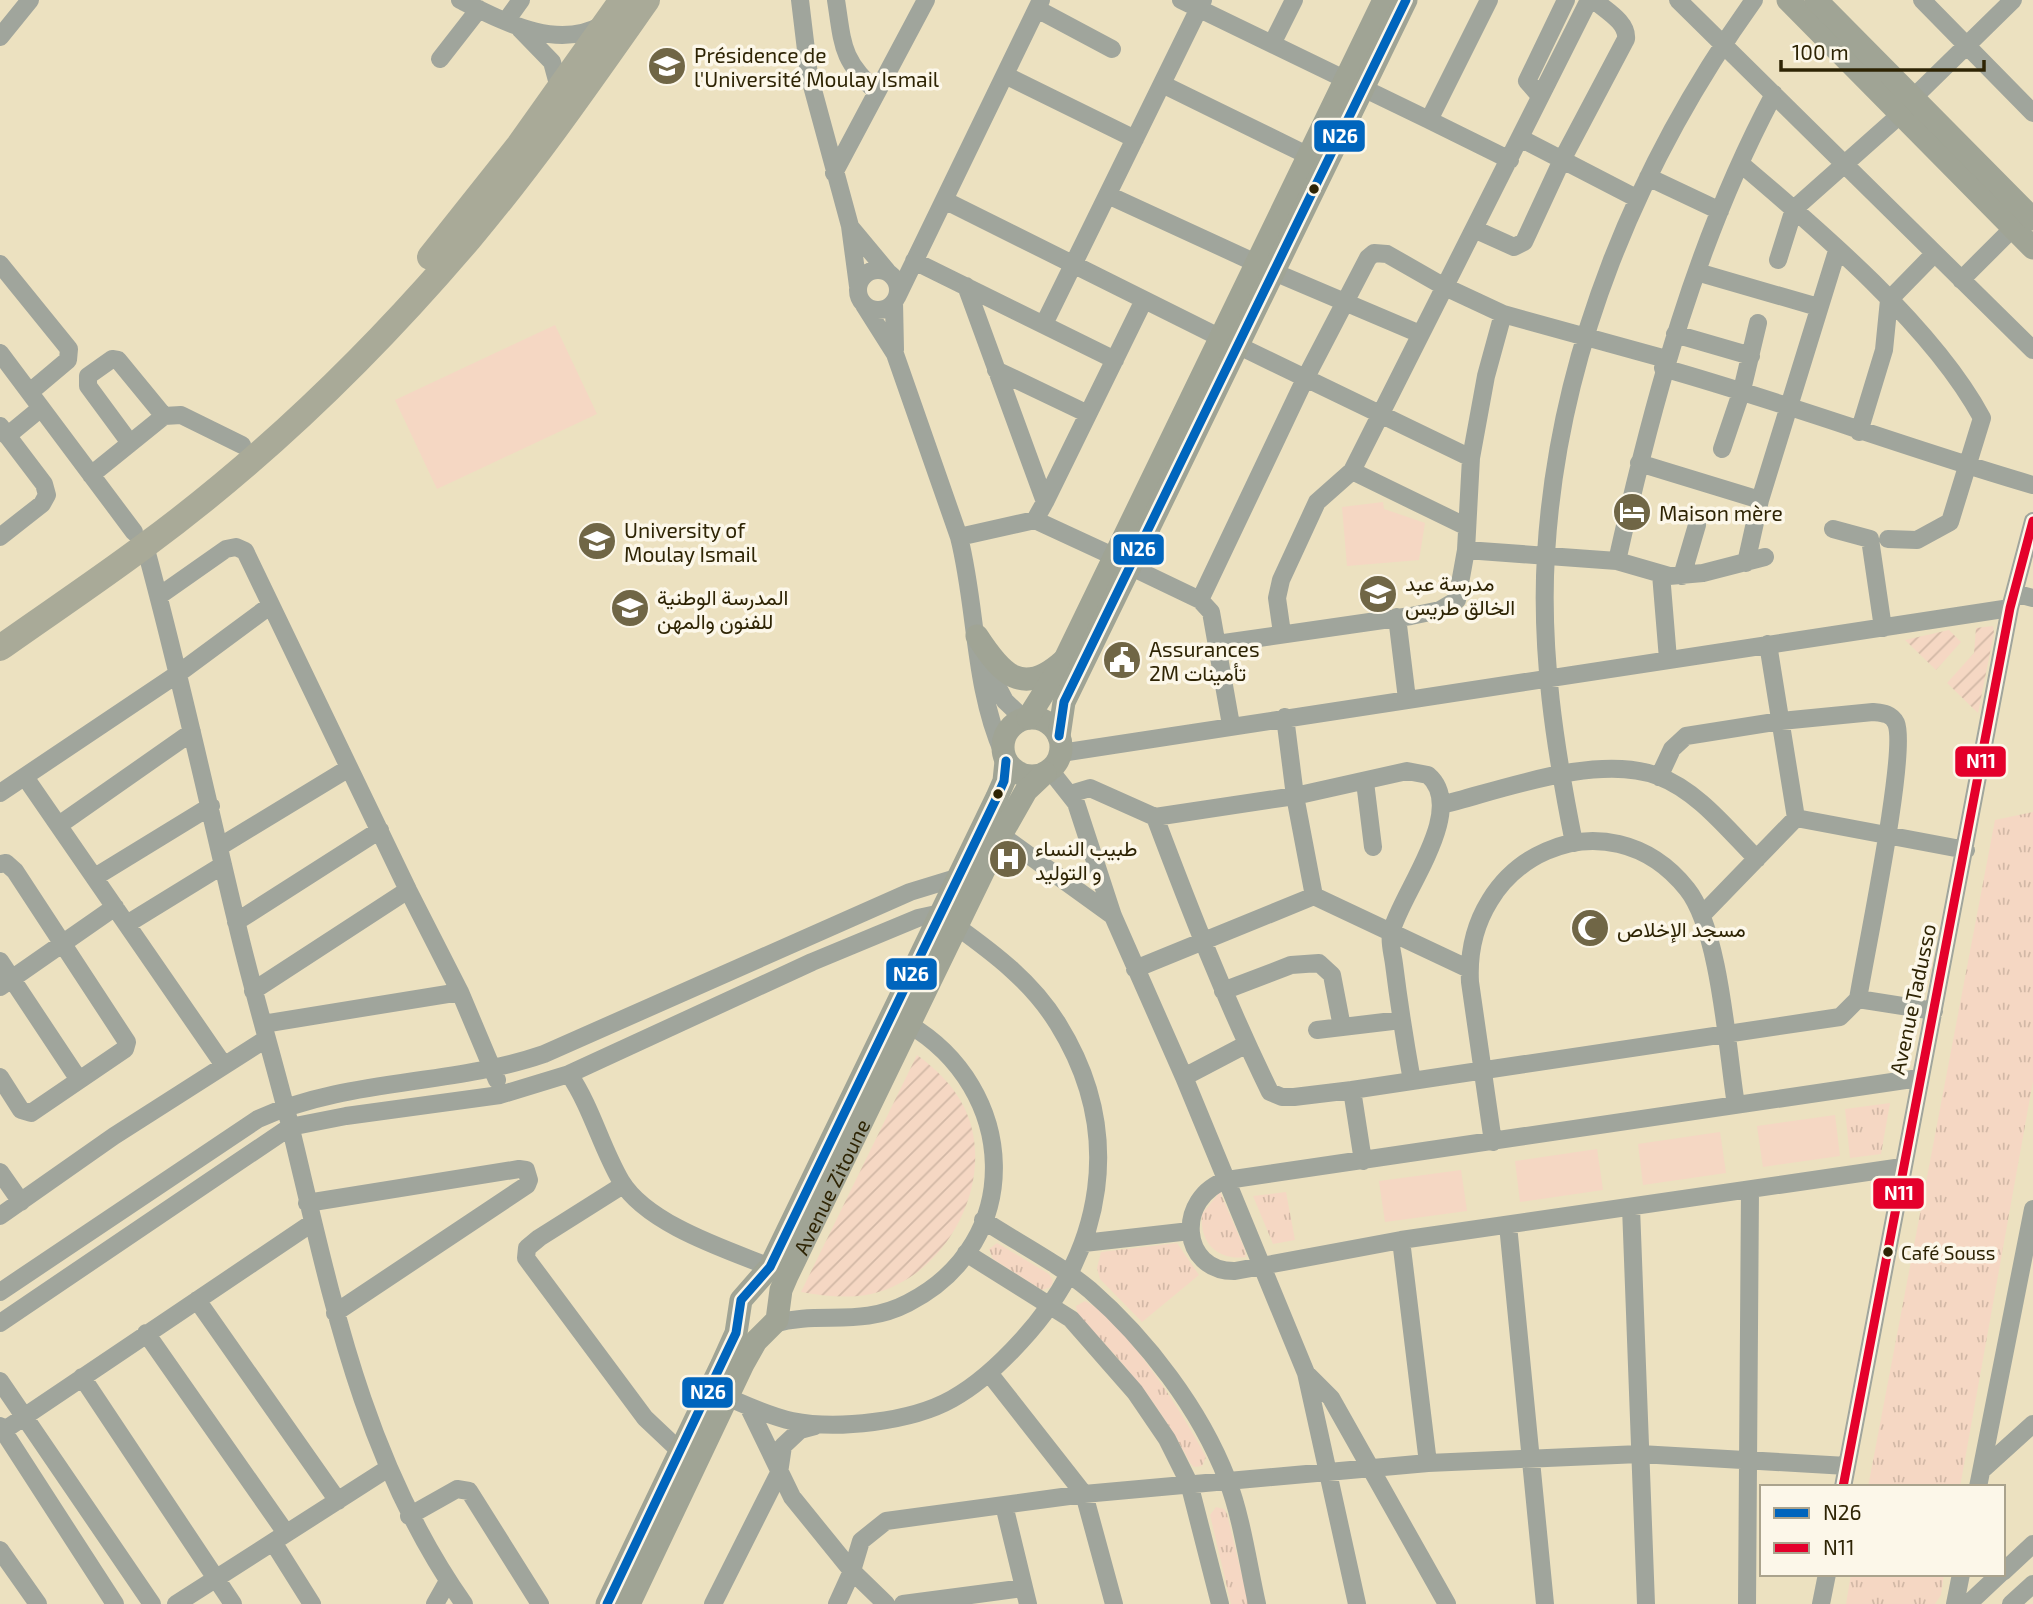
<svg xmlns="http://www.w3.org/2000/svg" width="2033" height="1604" font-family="'Exo 2',Vazirmatn,sans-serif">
  <defs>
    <pattern id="grass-tufts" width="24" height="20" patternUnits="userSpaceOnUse" patternTransform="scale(1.75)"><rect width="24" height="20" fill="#f5d7c3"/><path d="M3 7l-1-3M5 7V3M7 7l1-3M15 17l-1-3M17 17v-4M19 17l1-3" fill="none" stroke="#d2b8a6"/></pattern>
    <pattern id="garden-furrows" width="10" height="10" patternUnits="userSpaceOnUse" patternTransform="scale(1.75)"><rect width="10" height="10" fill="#f5d7c3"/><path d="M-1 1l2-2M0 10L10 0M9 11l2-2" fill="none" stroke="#d2b8a6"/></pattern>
  </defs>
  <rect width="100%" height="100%" fill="#ece1c0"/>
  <path fill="url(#grass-tufts)" d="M2033 812V1081L1960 1487H1868L1995 820Z
    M1890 1103 1881 1154 1850 1158 1845 1109Z
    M1220 1192 1245 1250 1246 1257C1217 1261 1199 1242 1202 1214Z
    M1286 1192 1295 1240 1273 1244 1253 1196Z
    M997 1243 1049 1274 1053 1281 1051 1287 1042 1290 993 1259 989 1249Z
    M1177 1243 1199 1275 1142 1322 1100 1279 1097 1268 1101 1252Z
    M1085 1301C1124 1319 1186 1418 1206 1457L1202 1466 1194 1467 1190 1463C1162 1407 1123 1361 1078 1316L1076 1306Z
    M1216 1507 1224 1509 1227 1514 1249 1604H1231L1210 1515Z
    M1851 1574H1944L1941 1595 1935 1604H1846Z"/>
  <path fill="url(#garden-furrows)" d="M1993 626 1994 633 1978 713 1947 683 1974 653 1976 628Z
    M1949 630 1961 642 1936 670 1905 640Z
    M917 1055C936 1069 953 1085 964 1107 999 1178 948 1277 871 1294 849 1299 823 1296 801 1292Z"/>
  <path fill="#f5d7c3" d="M555 325 597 414 437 489 395 400Z
    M1383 502 1384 509 1425 523 1419 560 1347 566 1342 507Z
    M1835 1115 1840 1156 1763 1167 1757 1126Z
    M1720 1132 1726 1173 1643 1185 1638 1144Z
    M1597 1149 1603 1190 1520 1202 1515 1161Z
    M1461 1170 1467 1211 1385 1222 1379 1181Z"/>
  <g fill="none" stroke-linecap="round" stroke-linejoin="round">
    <path stroke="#a0a59c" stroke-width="18" d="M460 0C503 21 556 51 602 25
      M800 0 809 75 850 226 858 286
      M836 0C843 45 841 60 877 92
      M1181 0 1429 120 1489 0
      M1678 0 2033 350
      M1922 0 2033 113
      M1037 9 1112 49
      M506 21 521 0
      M520 29 552 62 559 88
      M0 37 30 0
      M1272 44 1294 0
      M440 59 479 9
      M1005 75 1135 139
      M1162 84 1307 155
      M1540 96 1527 81 1566 0
      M1913 98 2013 0
      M1429 120 1510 160
      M1520 138 1636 198
      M1741 164C1820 231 1933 327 1982 418L1950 522 1917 540 1888 539
      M834 173 926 0
      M1648 177 1720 211
      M1108 195 1258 264
      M944 200 1221 338
      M852 229 887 271
      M1474 229 1514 247 1524 242 1562 160 1626 39C1628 22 1605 10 1594 0
      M1778 260 1794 209 1901 114
      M914 261 1115 360
      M0 264 69 349 68 360 30 392
      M858 290a20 20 0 1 1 40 0a20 20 0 1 1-40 0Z
      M1274 272 1420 334
      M1697 272 1818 307
      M1961 280 2013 228
      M966 286 1045 502 1035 520
      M897 297 1041 0
      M894 302 895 350
      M864 305 895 354 959 537C977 608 973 685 1003 753
      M1044 324 1203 0
      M1675 334 1751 356
      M1237 345 1471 458
      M0 353 134 532
      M1663 368C1788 403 1909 449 2033 485
      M996 370 1088 414
      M0 426 44 484 47 495 42 504 0 537
      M1859 432 1884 350 1889 300 1934 254
      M7 436 41 408
      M130 443 88 386V376L112 359 118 360 164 416
      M1722 449 1742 390 1758 323
      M1639 463 1760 500
      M1352 471 1465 526
      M91 475 164 416 181 415 242 445
      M1045 502 1143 302
      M1833 529 1870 539 1883 628
      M959 537 1035 520 1115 557
      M145 546C179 670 206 795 236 920 252 989 273 1057 290 1125 331 1294 362 1459 464 1604
      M1466 550 1617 561 1669 576 1703 573 1765 557
      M1617 561C1653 400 1696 240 1774 94
      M1746 563 1760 500 1837 251
      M1129 566 1200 600
      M1661 574 1668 659
      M1682 576 1697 525
      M2014 593 2033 598
      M159 596 226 549 236 547 245 551 408 890 460 992 497 1080
      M1397 617 1407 699
      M1282 633 1277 598 1281 580 1317 502 1352 471 1589 0
      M1217 644 1411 616 1440 610 1457 600 1466 550 1471 458 1486 376 1503 314
      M1768 644 1796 818
      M985 663 1005 701 1024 719
      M1285 717 1295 796 1314 896
      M1231 725 1211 612 1200 600 1305 379 1368 258 1374 253 1387 254 1443 286 1503 314 1666 359
      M1061 753 2010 608
      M1050 770 1076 803 1113 916 1184 1077 1306 1373 1357 1604
      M25 777 223 1064
      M1365 782 1373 847
      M0 793 179 673 271 605
      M1070 794 1090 788 1155 817 1295 796 1407 771 1428 775C1469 810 1400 894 1391 933 1389 942 1393 955 1394 964 1399 1004 1405 1042 1412 1081
      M1441 805C1502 790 1597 753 1658 776 1698 791 1728 830 1757 859
      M1155 817C1190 910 1226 1002 1270 1092L1282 1097H1294L1352 1090 1840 1017 1858 999C1865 955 1908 751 1896 723 1891 713 1882 713 1873 712L1781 721 1686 736 1672 749 1659 777
      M1796 818 1966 850
      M59 825 192 732
      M1001 835 1113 916
      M1574 843C1555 748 1540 651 1546 554 1558 353 1638 162 1754 0
      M219 847 349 768
      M0 864 6 863 15 871 127 1042 125 1049 31 1113 21 1110 0 1077
      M95 877 211 806
      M1702 915 1796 818
      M236 922 380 830
      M127 924 223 865
      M0 961 79 1080
      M1135 969 1314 896 1469 969
      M0 987 115 907
      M253 991 408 890
      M1223 991 1291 965 1319 963 1332 975 1342 1027
      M1858 999 1934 1011
      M263 1024 460 992
      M1317 1030 1401 1020
      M569 1074C592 1108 601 1147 621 1181 647 1224 725 1249 770 1267
      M1184 1077 1247 1044
      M1352 1090 1363 1161
      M1493 1142 1470 982C1463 856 1608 790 1687 889 1720 930 1727 1049 1736 1105
      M1902 1167 1401 1240 1235 1271C1180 1272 1175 1197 1227 1180L1919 1078
      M0 1172 21 1202
      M623 1185 539 1238 527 1248 526 1258 645 1418 681 1452
      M307 1203 519 1169 526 1170 529 1180 527 1185 335 1313
      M1631 1207 1646 1604
      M0 1216 114 1136 266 1039
      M983 1220C1018 1243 1058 1263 1090 1290 1147 1340 1200 1409 1227 1479 1242 1518 1248 1564 1257 1604
      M1508 1225 1545 1604
      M1401 1240 1428 1463
      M1084 1243 1190 1231
      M966 1253 1071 1319 1135 1392 1167 1439 1189 1483 1220 1604
      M0 1292 258 1119C348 1078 451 1086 544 1054L910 892 959 877
      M197 1300 338 1501
      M0 1323 290 1127 346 1116 500 1095 569 1074 812 962 918 918 941 913
      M773 1324C820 1310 860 1328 908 1303 1027 1242 1018 1088 908 1024
      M146 1333 286 1533
      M989 1373 1084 1494 1114 1604
      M1306 1373 1331 1398 1447 1604
      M82 1377 233 1604
      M0 1381 152 1604
      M727 1397C748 1406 769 1416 792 1421 837 1430 911 1422 952 1399 979 1384 1001 1363 1021 1341 1105 1250 1125 1132 1058 1024 1032 982 995 954 956 926
      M748 1406 792 1497 852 1571 886 1604
      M0 1426 115 1604
      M0 1433 312 1223
      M1982 1470 2033 1424
      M1843 1487 2010 608 2033 521
      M1978 1487 2033 1209
      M1004 1505 1028 1604
      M409 1516 457 1489 469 1491 540 1604
      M273 1542 312 1604
      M0 1550 38 1604
      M2003 1572 2033 1544
      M176 1604 387 1469
      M435 1604 448 1581
      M713 1604 779 1473 783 1446 800 1430 815 1426
      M837 1604 852 1571 861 1541 886 1521 1084 1494 1428 1463 1640 1454 1847 1466
      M903 1604 1024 1588
      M1747 1604 1750 1190
      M1821 1604 1827 1574
      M1955 1604 1961 1574
      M1968 1604 2000 1574
      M2011 1604 2033 1584"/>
    <g stroke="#a0a495" stroke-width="23">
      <path d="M1788 0 2033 248"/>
      <path d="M1816 0 2033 219"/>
      <path d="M977 636C1001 673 1022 698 1063 661"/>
      <circle cx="1032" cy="747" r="29"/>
      <path d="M1028 718 1065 659 1384 0"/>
      <path d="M1059 736 1064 702 1406 0"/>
      <path d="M607 1604 722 1364 736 1333 741 1300 770 1267 997 797 1004 781 1006 761"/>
      <path id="s1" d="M629 1604 743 1364 756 1341 777 1320 781 1290 787 1276 1001 835 1026 791 1045 773"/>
    </g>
    <path stroke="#a9aa98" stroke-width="26" d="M430 257 519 145 622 0
      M0 648C48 614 96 582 143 547 263 459 374 351 470 238 534 162 590 81 647 0"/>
    <defs>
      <path id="bus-1" d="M1059 736 1064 702 1406 0
        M607 1604 736 1333 741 1300 770 1267 997 797 1004 781 1006 761"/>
      <path id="bus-2" d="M1843 1487 2010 608 2033 521"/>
    </defs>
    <use href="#bus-1" stroke="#fcf7e9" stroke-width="14"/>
    <use href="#bus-2" stroke="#fcf7e9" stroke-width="14"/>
    <use href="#bus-1" stroke="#0065bd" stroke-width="9"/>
    <use href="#bus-2" stroke="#e4002b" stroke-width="9"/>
  </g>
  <defs>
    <symbol id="school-disc" viewBox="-11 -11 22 22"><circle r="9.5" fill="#706646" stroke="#fcf7e9"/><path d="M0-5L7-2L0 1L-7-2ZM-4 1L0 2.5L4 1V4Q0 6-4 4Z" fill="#fff"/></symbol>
    <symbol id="hotel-disc" viewBox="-11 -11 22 22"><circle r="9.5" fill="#706646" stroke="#fcf7e9"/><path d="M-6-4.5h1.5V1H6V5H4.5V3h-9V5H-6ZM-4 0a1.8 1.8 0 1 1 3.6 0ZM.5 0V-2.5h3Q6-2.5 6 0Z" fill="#fff"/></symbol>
    <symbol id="university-disc" viewBox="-11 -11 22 22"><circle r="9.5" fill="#706646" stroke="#fcf7e9"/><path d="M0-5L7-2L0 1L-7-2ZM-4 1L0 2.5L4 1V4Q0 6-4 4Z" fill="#fff"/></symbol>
    <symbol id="civic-disc" viewBox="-11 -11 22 22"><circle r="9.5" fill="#706646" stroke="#fcf7e9"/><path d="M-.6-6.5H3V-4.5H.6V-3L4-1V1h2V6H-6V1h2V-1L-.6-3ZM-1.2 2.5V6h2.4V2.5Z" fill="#fff"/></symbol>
    <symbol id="hospital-disc" viewBox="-11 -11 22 22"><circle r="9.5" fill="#706646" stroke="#fcf7e9"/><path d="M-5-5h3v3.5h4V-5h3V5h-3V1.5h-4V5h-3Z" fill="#fff"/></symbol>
    <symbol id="mosque-disc" viewBox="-11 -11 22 22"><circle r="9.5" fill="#706646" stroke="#fcf7e9"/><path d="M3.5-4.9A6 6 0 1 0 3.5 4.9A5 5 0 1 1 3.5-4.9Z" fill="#fff"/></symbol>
  </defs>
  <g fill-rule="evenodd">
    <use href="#school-disc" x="645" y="44" width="44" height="44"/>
    <use href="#hotel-disc" x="1610" y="490" width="44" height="44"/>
    <use href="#university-disc" x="575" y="519" width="44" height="44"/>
    <use href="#school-disc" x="1356" y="572" width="44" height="44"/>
    <use href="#school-disc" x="608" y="586" width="44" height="44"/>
    <use href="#civic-disc" x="1100" y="638" width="44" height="44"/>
    <use href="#hospital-disc" x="986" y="837" width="44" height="44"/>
    <use href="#mosque-disc" x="1568" y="906" width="44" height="44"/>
  </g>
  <g fill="#2e2404" stroke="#fcf7e9" stroke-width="2.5">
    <circle cx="1314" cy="189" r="6"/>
    <circle cx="998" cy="794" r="6"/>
    <circle cx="1888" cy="1252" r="6"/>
  </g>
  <g text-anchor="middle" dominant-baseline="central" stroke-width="7" stroke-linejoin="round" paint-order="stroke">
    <g font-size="19" fill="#2e2404" stroke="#fcf7e9" text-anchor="start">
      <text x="1901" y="1252">Café Souss</text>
    </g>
    <g font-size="21" fill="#2e2404" stroke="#fcf7e9" text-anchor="start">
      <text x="694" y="54">Présidence de<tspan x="694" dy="24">l'Université Moulay Ismail</tspan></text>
      <text x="1659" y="512">Maison mère</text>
      <text x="624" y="529">University of<tspan x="624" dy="24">Moulay Ismail</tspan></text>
      <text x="1405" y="582">مدرسة عبد<tspan x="1405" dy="24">الخالق طريس</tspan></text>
      <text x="657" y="596">المدرسة الوطنية<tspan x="657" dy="24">للفنون والمهن</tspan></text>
      <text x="1149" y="648">Assurances<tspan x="1149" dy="24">2M تأمينات</tspan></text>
      <text x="1035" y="847">طبيب النساء<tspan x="1035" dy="24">و التوليد</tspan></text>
      <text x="1617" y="928">مسجد الإخلاص</text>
    </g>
    <g font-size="21" fill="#2e2404" stroke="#fcf7e9">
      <text transform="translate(1912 999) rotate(-78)">Avenue Tadusso</text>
      <text stroke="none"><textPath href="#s1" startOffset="467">Avenue Zitoune</textPath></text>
    </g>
  </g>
  <g stroke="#fcf7e9" stroke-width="2.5">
    <rect x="1313" y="119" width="53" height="34" rx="7" fill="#0065bd"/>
    <rect x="1112" y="533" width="53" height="33" rx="7" fill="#0065bd"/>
    <rect x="1954" y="745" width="53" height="33" rx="7" fill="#e4002b"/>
    <rect x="885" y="957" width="53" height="34" rx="7" fill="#0065bd"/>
    <rect x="1872" y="1177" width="53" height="33" rx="7" fill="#e4002b"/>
    <rect x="681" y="1376" width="53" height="33" rx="7" fill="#0065bd"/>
  </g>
  <g font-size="19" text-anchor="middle" font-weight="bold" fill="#fff">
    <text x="1340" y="143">N26</text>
    <text x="1138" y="556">N26</text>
    <text x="1981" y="768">N11</text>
    <text x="911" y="981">N26</text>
    <text x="1899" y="1200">N11</text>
    <text x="708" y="1399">N26</text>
  </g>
  <rect x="1760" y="1485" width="245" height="91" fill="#fcf7e9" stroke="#aaa38d" stroke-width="2"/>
  <rect x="1774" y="1508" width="35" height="10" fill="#0065bd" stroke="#aaa38d" stroke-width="2"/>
  <text x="1823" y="1520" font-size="21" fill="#2e2404">N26</text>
  <rect x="1774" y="1543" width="35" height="10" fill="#e4002b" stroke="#aaa38d" stroke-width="2"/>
  <text x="1823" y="1555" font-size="21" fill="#2e2404">N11</text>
  <path d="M1781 60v10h203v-10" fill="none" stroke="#2e2404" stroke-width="3.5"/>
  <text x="1792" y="60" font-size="21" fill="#2e2404" stroke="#fcf7e9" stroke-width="5" paint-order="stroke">100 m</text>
</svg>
